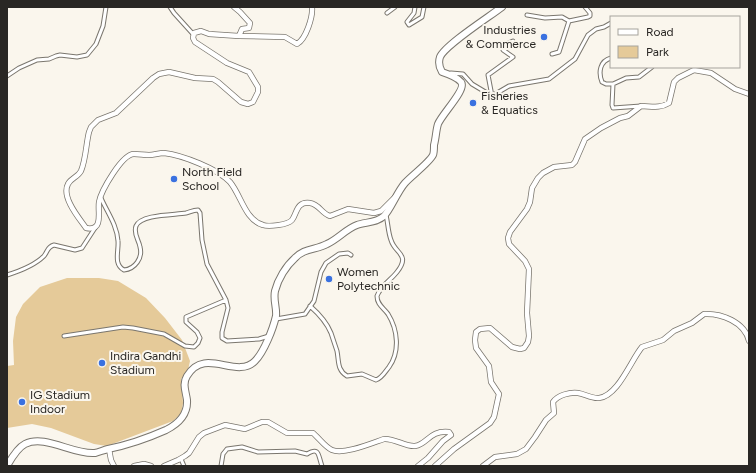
<svg xmlns="http://www.w3.org/2000/svg" width="756" height="473" font-family="Figtree,sans-serif">
  <rect width="100%" height="100%" fill="#faf6ed"/>
  <path fill="#e5ca99" d="M67 278H99L118 281 146 298 165 318 182 340 190 361 188 370 181 379 183 403 181 414 173 421 107 446 94 444 51 428 32 424 7 428V366L14 365 13 341 16 317 23 304 40 287Z"/>
  <g fill="none" stroke-linecap="round" stroke-linejoin="round">
    <defs>
      <path id="street" d="M170 7 174 13 193 34
        M415 7 414 13 407 22 409 25 422 17 424 7
        M387 13 395 7
        M527 15 545 18 562 17 569 21 588 17 590 16V13L585 7
        M552 54 559 52 569 21
        M611 58C600 61 598 72 602 82L606 84H613L626 78 639 77 652 67
        M451 73 463 74 472 84 492 96 509 86 549 79 575 59 588 35 596 29 604 27 611 23
        M7 76 19 68 37 60 49 59 56 56 60 55 77 57 87 55 96 44 103 26 106 7
        M613 84 612 105 613 108 641 106
        M492 96 488 75 513 57 503 50 502 46 513 41
        M101 198C107 212 117 225 118 241 119 251 113 264 124 270 135 269 143 258 140 247 139 240 133 234 136 226 141 214 175 215 186 213 190 212 193 210 198 210L200 213 202 240 207 264 226 300 228 308 222 332V338L227 341 259 339 269 336
        M7 275C20 271 34 266 44 256 48 251 47 247 54 245L75 250 82 248 95 228
        M310 306C318 313 327 323 331 333 333 339 335 345 337 351 339 361 337 370 347 376L362 374 376 380C382 378 385 372 389 367 400 352 398 330 388 314 384 308 377 305 377 296 381 285 390 281 397 272 411 254 395 254 391 240 388 232 388 223 386 215
        M276 319 305 314 314 301 321 272 326 263 339 254 348 253 351 255
        M64 336 123 327 133 328 164 334 185 346 194 347 198 343 200 338 197 332 186 322V317L226 300
        M181 459 184 466
        M221 466 223 454 227 449 242 447 258 452 295 451 307 454C320 446 318 456 322 466"/>
      <path id="secondary" d="M234 7 240 12 250 23 249 28 242 29 239 36 209 34 201 31 194 33 193 38 195 42 227 63 249 72 258 87V92L253 102 248 104 241 102 218 82 213 79 195 78 169 72 159 74 153 78 116 113 98 120 91 127 89 132C86 144 86 159 81 171 78 177 71 178 68 184 61 197 79 218 86 228 91 229 96 229 98 223 100 216 98 209 99 202 101 191 122 154 134 154 139 154 144 155 149 155 154 155 159 153 164 153 182 155 218 169 230 182 241 195 245 220 263 225 268 227 288 225 292 220 297 214 296 201 310 203 319 204 322 214 330 216L348 209 374 213 381 211 395 197
        M239 36 285 37 297 44C306 39 313 17 312 7
        M109 449 111 460 114 466
        M134 466 144 464 151 466
        M164 466 178 460 185 456 189 453 199 437 204 433 225 425 245 429 262 422H268L287 433H313C319 438 325 447 332 450 344 455 372 443 384 439 394 438 406 447 415 446 428 444 429 430 449 432L451 435 443 441 428 458 418 466
        M435 466 454 449 490 423 494 417 499 394 491 382 489 366 476 348 475 340 476 332 480 329 490 328 512 347 520 349 524 348 528 342 529 336 527 313 529 269 525 261 509 244 508 238 510 232 527 209 530 202 532 188 538 178 543 173 554 167 572 165 575 162 585 139 601 128 620 118 628 116 641 106C651 106 659 109 669 103L674 82 678 78 694 70 711 73 735 89 749 94
        M483 466 495 457 517 454 526 449 535 437 546 420 554 413 553 402C558 395 570 392 578 393 585 394 592 399 599 398 618 396 631 360 642 347L663 340 674 331 692 323 704 314C721 313 745 322 749 341"/>
      <path id="highway" d="M7 466C11 459 17 448 25 444 45 434 73 455 95 453 99 452 104 450 108 449 128 445 148 438 166 430 178 424 188 415 187 400 186 392 182 384 187 376 205 346 236 380 255 361 264 352 273 329 276 316 277 308 273 300 275 291 278 279 286 266 295 258 304 248 316 250 327 244 338 239 346 229 357 225 365 222 377 223 384 216 391 209 397 192 405 183 411 176 429 163 433 155 434 153 434 148 434 145 436 138 436 130 438 124 442 114 467 89 461 82 457 77 448 74 442 72 439 67 438 63 440 57 445 45 489 17 502 7"/>
    </defs>
    <use href="#street" stroke="#7a766e" stroke-width="5"/>
    <use href="#secondary" stroke="#7a766e" stroke-width="6"/>
    <use href="#highway" stroke="#7a766e" stroke-width="8"/>
    <use href="#street" stroke="#fff" stroke-width="3"/>
    <use href="#secondary" stroke="#fff" stroke-width="4.5"/>
    <use href="#highway" stroke="#fff" stroke-width="6"/>
  </g>
  <g fill="#3a71e0" stroke="#faf6ed" stroke-width="1.5">
    <circle cx="544" cy="37" r="4"/>
    <circle cx="473" cy="103" r="4"/>
    <circle cx="174" cy="179" r="4"/>
    <circle cx="329" cy="279" r="4"/>
    <circle cx="102" cy="363" r="4"/>
    <circle cx="22" cy="402" r="4"/>
  </g>
  <g text-anchor="middle" dominant-baseline="central" stroke-width="4" stroke-linejoin="round" paint-order="stroke">
    <g font-size="12" fill="#292724" stroke="#faf6ed" text-anchor="start">
      <text x="536" y="30" text-anchor="end">Industries<tspan x="536" dy="14">&amp; Commerce</tspan></text>
      <text x="481" y="96">Fisheries<tspan x="481" dy="14">&amp; Equatics</tspan></text>
      <text x="182" y="172">North Field<tspan x="182" dy="14">School</tspan></text>
      <text x="337" y="272">Women<tspan x="337" dy="14">Polytechnic</tspan></text>
      <text x="110" y="356">Indira Gandhi<tspan x="110" dy="14">Stadium</tspan></text>
      <text x="30" y="395">IG Stadium<tspan x="30" dy="14">Indoor</tspan></text>
    </g>
  </g>
  <rect width="756" height="473" fill="none" stroke="#292724" stroke-width="16"/>
  <rect x="610" y="16" width="130" height="52" fill="#faf6ed" stroke="#a6a39d"/>
  <rect x="618" y="29" width="20" height="6" fill="#ffffff" stroke="#a6a39d"/>
  <text x="646" y="36" font-size="12" fill="#292724">Road</text>
  <rect x="618" y="46" width="20" height="12" fill="#e5ca99" stroke="#a6a39d"/>
  <text x="646" y="56" font-size="12" fill="#292724">Park</text>
</svg>
